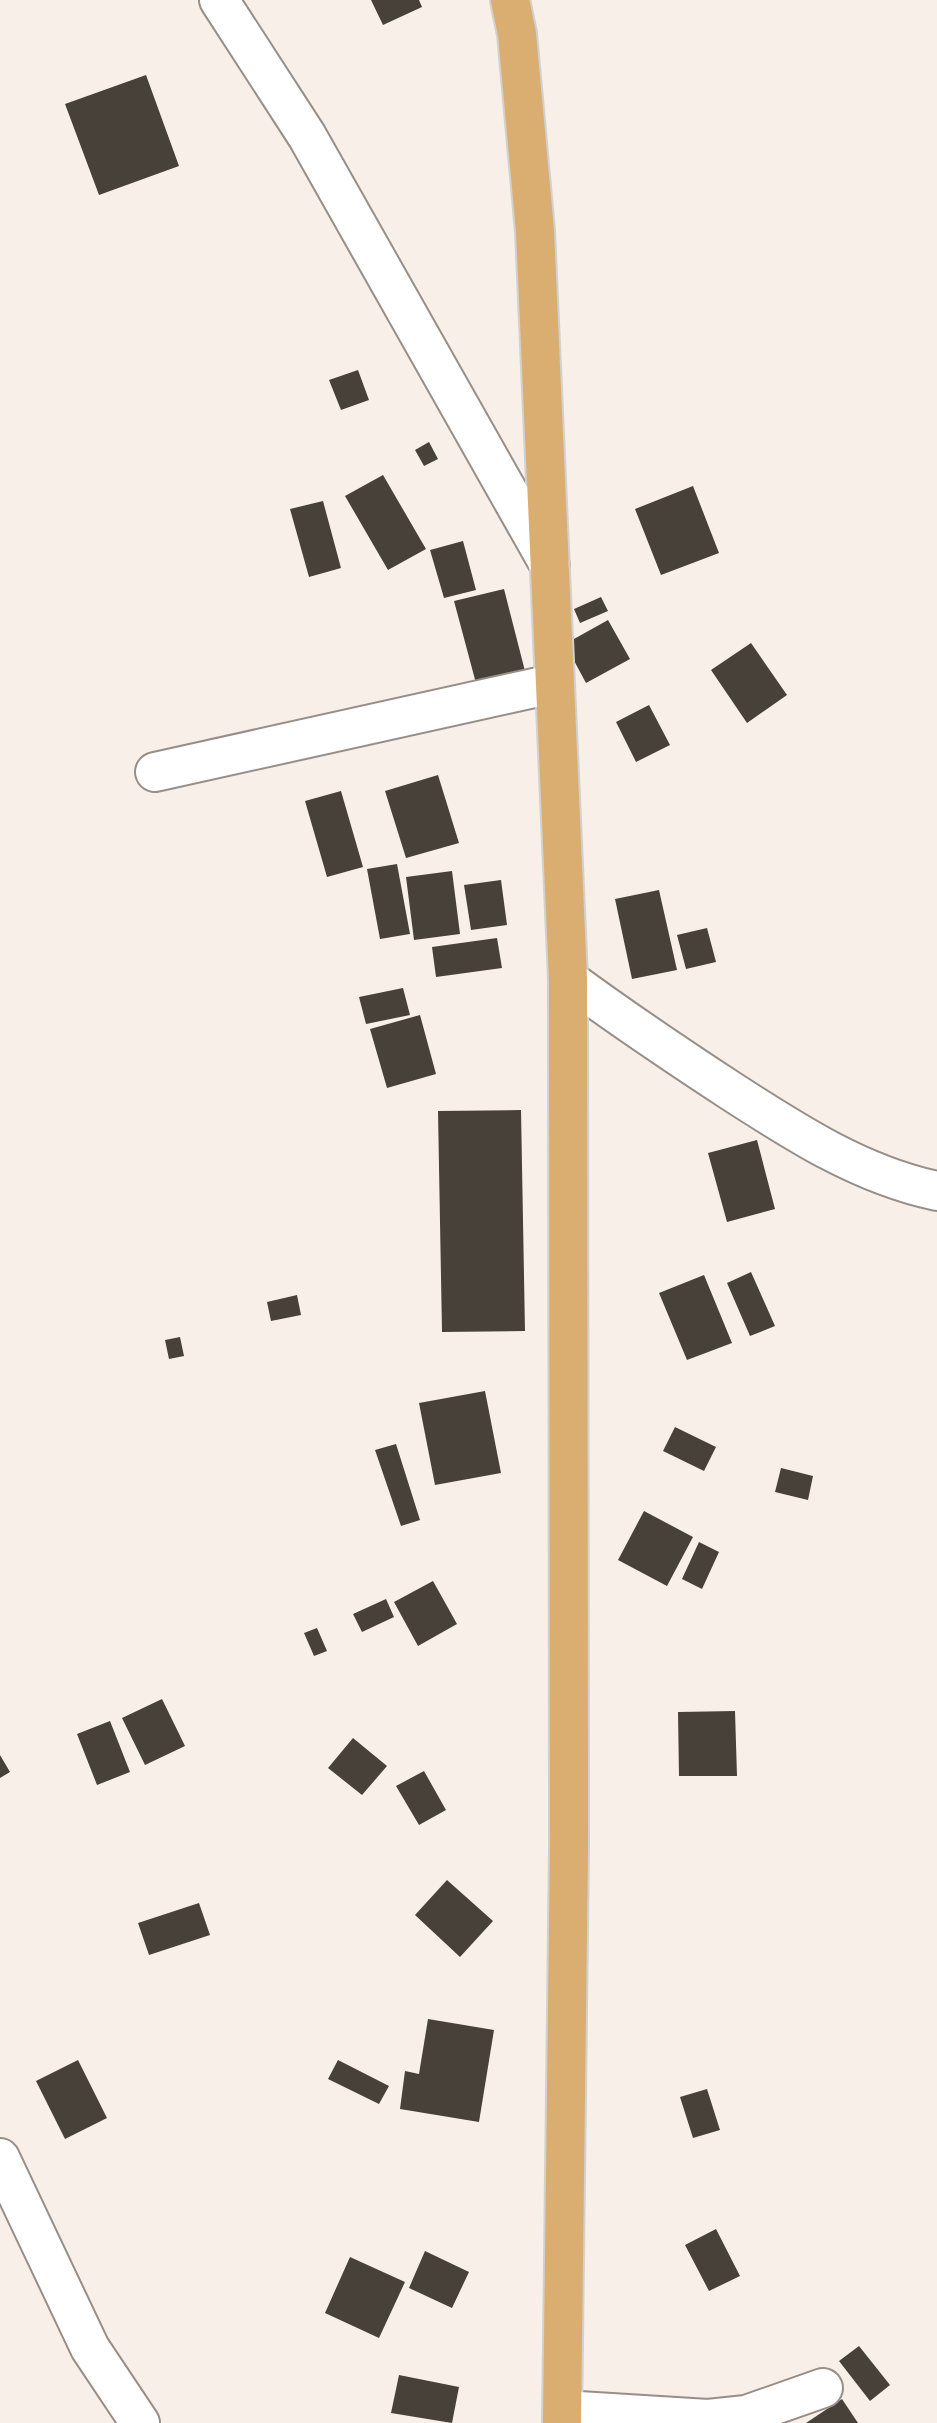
<svg xmlns="http://www.w3.org/2000/svg" width="937" height="2423" font-family="'Source Serif 4',serif">
  <rect width="100%" height="100%" fill="#f8f0e8"/>
  <path fill="#47413a" d="M371 0H419L422 7 383 25Z
    M146 75 179 166 99 195 65 104Z
    M358 370 369 400 341 410 329 380Z
    M429 442 438 459 424 466 415 450Z
    M383 475 426 549 388 570 345 496Z
    M693 486 719 553 661 575 635 509Z
    M323 501 341 568 309 577 290 509Z
    M463 541 476 590 444 598 430 550Z
    M504 589 526 675 477 687 454 601Z
    M601 597 608 611 580 623 574 609Z
    M608 620 630 659 586 683 565 644Z
    M751 643 787 695 747 723 711 670Z
    M649 705 670 745 636 762 616 722Z
    M438 775 459 843 406 858 385 791Z
    M341 791 363 867 327 877 305 801Z
    M397 864 410 934 380 939 367 869Z
    M452 871 460 934 414 940 406 877Z
    M501 880 507 925 471 930 464 885Z
    M659 890 677 970 632 979 615 899Z
    M707 928 716 962 686 969 677 935Z
    M497 938 502 968 436 977 432 947Z
    M403 988 410 1015 366 1024 359 997Z
    M420 1015 436 1074 387 1088 370 1029Z
    M521 1110 525 1331 442 1332 438 1111Z
    M757 1140 775 1209 727 1222 708 1153Z
    M751 1272 775 1326 750 1336 727 1283Z
    M704 1275 732 1343 687 1360 659 1293Z
    M297 1295 301 1315 271 1321 267 1302Z
    M180 1337 184 1356 169 1359 165 1340Z
    M485 1391 501 1473 435 1485 419 1403Z
    M675 1427 716 1447 704 1471 663 1451Z
    M396 1444 420 1520 401 1526 375 1450Z
    M781 1468 813 1476 808 1500 775 1492Z
    M644 1511 693 1537 667 1586 618 1560Z
    M699 1542 719 1552 702 1589 682 1579Z
    M433 1581 457 1624 418 1646 394 1602Z
    M386 1599 394 1617 362 1632 353 1614Z
    M317 1628 327 1651 314 1656 304 1633Z
    M162 1699 185 1746 145 1765 122 1718Z
    M735 1711 737 1776H679L678 1712Z
    M110 1721 130 1772 97 1785 77 1734Z
    M353 1738 387 1766 362 1795 328 1768Z
    M0 1755 10 1772 0 1778Z
    M424 1771 446 1810 419 1825 396 1786Z
    M447 1880 493 1921 460 1957 415 1915Z
    M199 1903 210 1935 149 1955 138 1923Z
    M428 2019 494 2030 479 2122 400 2109 405 2071 419 2074Z
    M78 2060 107 2118 65 2139 36 2081Z
    M338 2060 389 2086 379 2104 328 2079Z
    M707 2089 720 2130 693 2138 680 2097Z
    M716 2229 740 2276 709 2291 685 2245Z
    M425 2251 469 2272 452 2308 409 2288Z
    M350 2257 405 2282 379 2338 325 2313Z
    M859 2346 890 2385 870 2401 839 2361Z
    M399 2375 459 2387 452 2423 391 2413Z
    M842 2399 858 2423H806Z"/>
  <g fill="none" stroke-linecap="round" stroke-linejoin="round">
    <defs>
      <path id="minor" d="M219 0 307 136 550 566
        M155 772 552 684
        M568 979C621 1018 676 1055 731 1091 796 1133 861 1175 937 1191
        M0 2158 90 2348 140 2423
        M563 2410 708 2419 746 2415 823 2388"/>
      <path id="major" d="M510 0 517 34 535 231 568 979 569 1846 562 2423"/>
    </defs>
    <use href="#minor" stroke="#968e87" stroke-width="42"/>
    <use href="#major" stroke="#d1d1d0" stroke-width="42"/>
    <use href="#minor" stroke="#fff" stroke-width="38"/>
    <use href="#major" stroke="#d9ae70" stroke-width="38"/>
  </g>
</svg>
